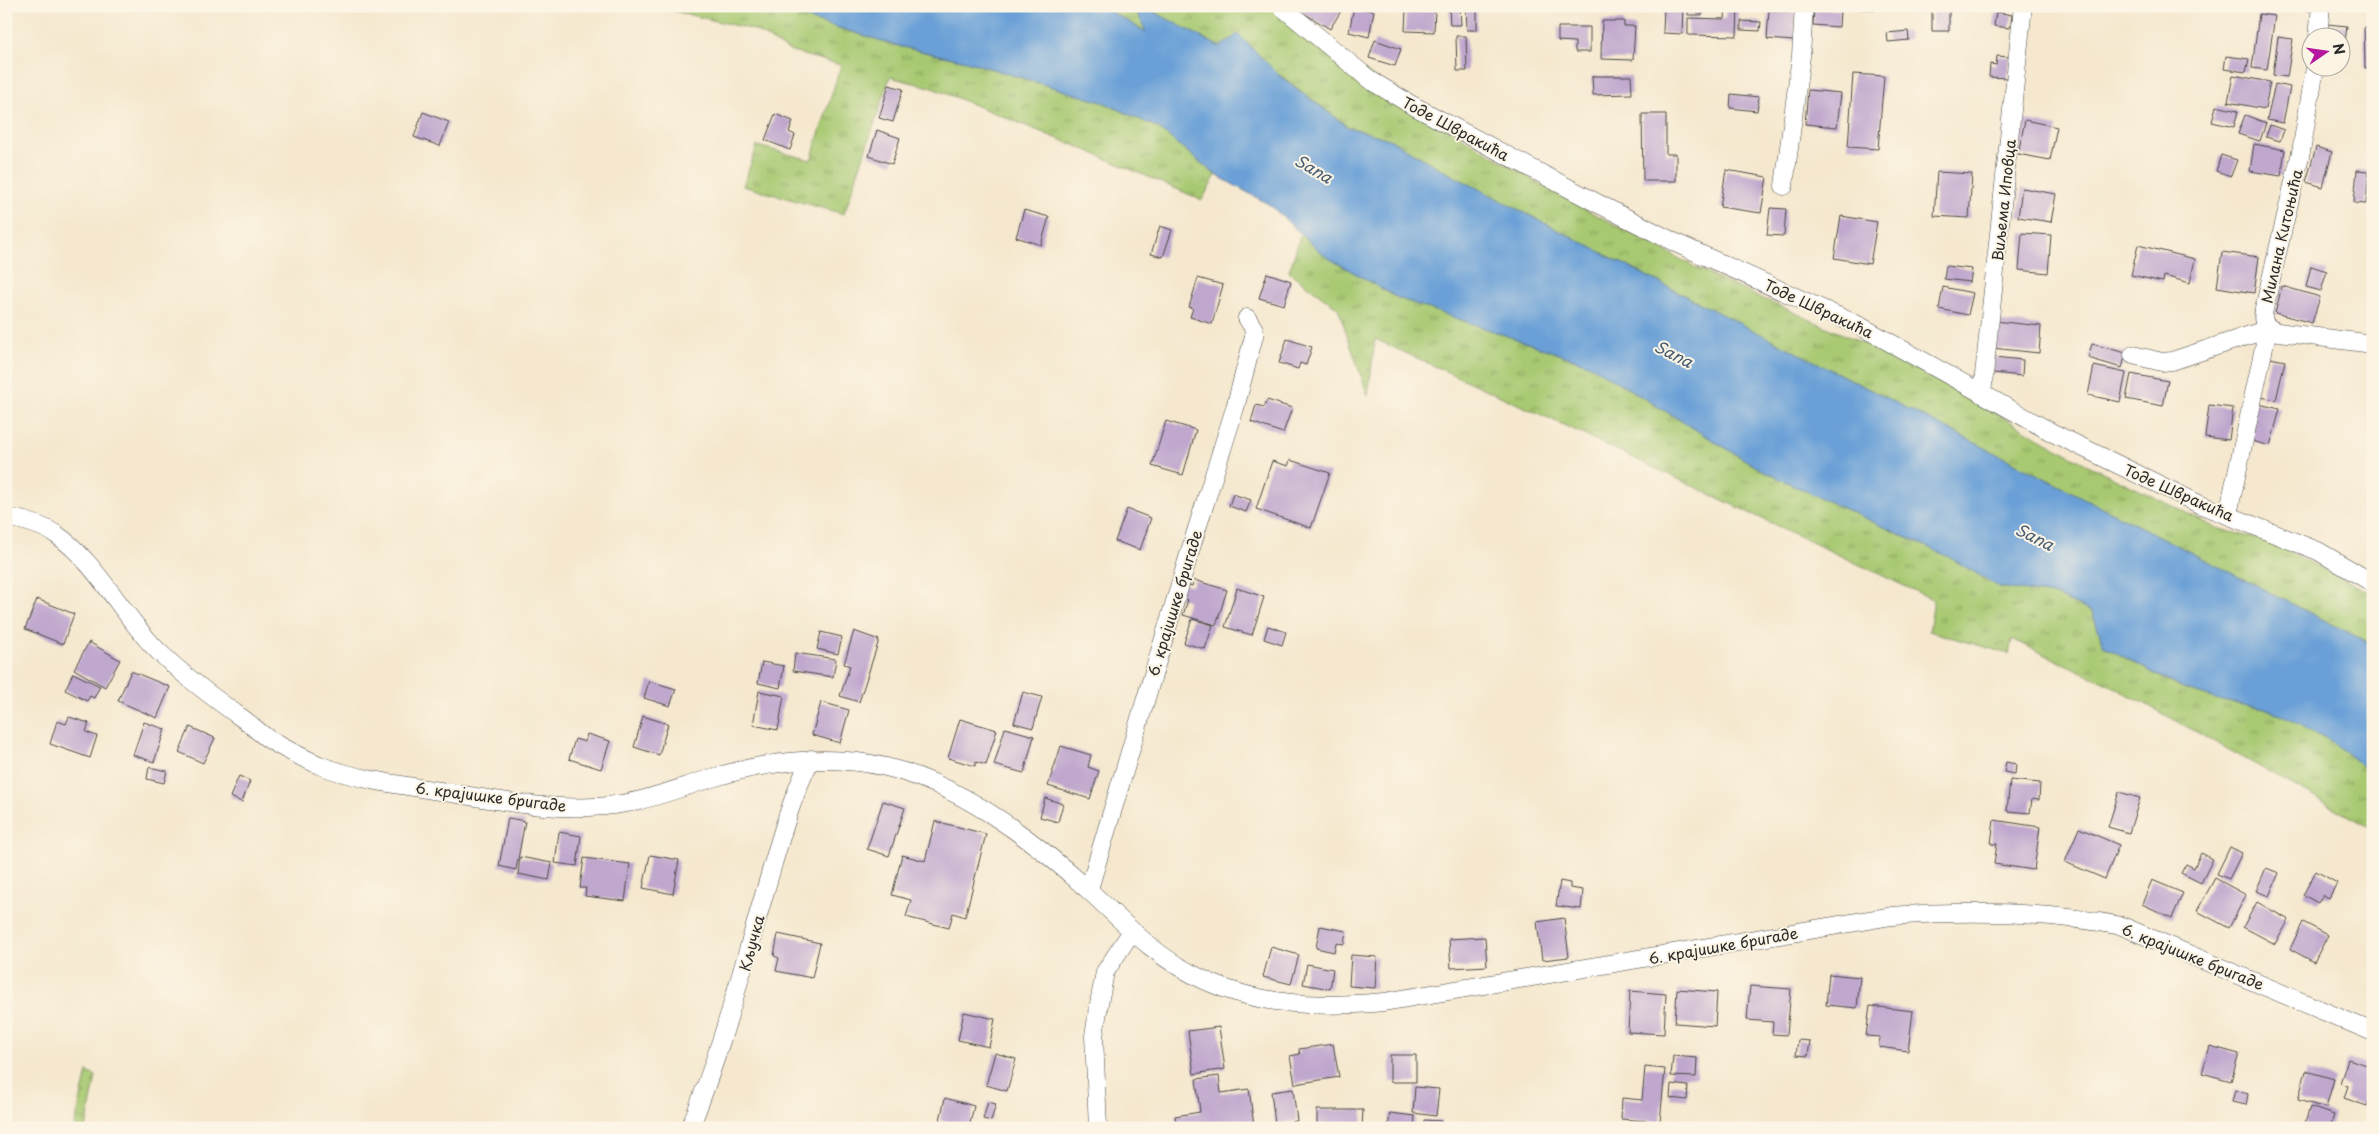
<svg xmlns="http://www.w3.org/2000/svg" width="2379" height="1134" font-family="'Playpen Sans',sans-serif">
  <defs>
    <pattern id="grass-tufts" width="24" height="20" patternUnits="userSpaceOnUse" patternTransform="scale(1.25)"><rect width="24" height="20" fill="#a8c972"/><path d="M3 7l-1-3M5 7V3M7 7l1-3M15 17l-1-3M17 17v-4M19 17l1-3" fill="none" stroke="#89a35e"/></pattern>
  </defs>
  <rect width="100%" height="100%" fill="#fcf5e5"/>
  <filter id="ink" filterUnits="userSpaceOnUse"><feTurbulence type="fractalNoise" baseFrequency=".02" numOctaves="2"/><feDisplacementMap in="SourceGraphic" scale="10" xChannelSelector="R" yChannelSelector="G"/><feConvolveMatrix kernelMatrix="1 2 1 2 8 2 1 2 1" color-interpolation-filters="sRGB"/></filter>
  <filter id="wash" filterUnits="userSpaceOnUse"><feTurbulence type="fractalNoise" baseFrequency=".0096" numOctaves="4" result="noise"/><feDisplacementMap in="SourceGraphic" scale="20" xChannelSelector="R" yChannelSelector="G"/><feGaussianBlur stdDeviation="1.12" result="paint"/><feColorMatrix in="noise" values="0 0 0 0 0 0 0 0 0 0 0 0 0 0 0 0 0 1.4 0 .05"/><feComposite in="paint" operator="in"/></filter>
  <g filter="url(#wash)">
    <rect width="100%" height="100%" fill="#f5e8cf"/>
    <path fill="url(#grass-tufts)" stroke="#6a7a4e" d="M653 6H766L902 47 966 61 1105 103 1158 128 1216 175 1202 200 1086 150 930 87 890 77 844 214 743 186 757 146 811 160 841 65 792 52 754 30Z
      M1101 6H1134L1147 32 1104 8Z
      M1143 6H1277L1419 111 1553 192 1714 277 1901 360 2084 463 2217 528 2268 542 2373 594V645L1666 286 1446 172 1389 139 1348 127 1275 71 1238 35 1220 47Z
      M1301 234 1332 260 1398 298 1588 364 1765 472 1949 557 1999 587 2053 595 2092 612 2104 646 2180 688 2222 701 2271 710 2333 742 2373 775V829L2120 690 2012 639 2009 654 1929 631 1934 600 1568 427 1375 339 1368 396 1338 308 1289 272Z
      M87 1072 96 1076 86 1128H74Z"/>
    <path fill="#6aa0d7" stroke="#4a6681" d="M766 6H1101L1146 32 1134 6H1143L1220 47 1238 34 1280 76 1348 127 1389 139 1446 172 1666 286 2373 645V775L2333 742 2271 710 2222 701 2181 688 2104 646 2092 612 2053 595 1999 587 1949 557 1765 472 1588 364 1398 298 1325 256 1270 205 1216 175 1158 128 1105 103 966 61 902 47Z"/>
    <g id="blocks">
      <path fill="#c0a7ce" d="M1292 6H1344L1330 29Z
        M1449 6H1460L1461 25H1450Z
        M1466 6H1477V30H1467Z
        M1664 6H1683L1682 34 1663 33Z
        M1726 6H1738L1737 36 1688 35V18L1725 19Z
        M1859 6H1886V10L1859 9Z
        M2289 6H2314V11Z
        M1354 7 1374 11 1369 37 1349 32Z
        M1688 7 1702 8V15H1688Z
        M1932 7H1949V31H1932Z
        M1814 8 1840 10 1839 27 1813 25Z
        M1406 9 1435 10 1434 32 1405 31Z
        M1769 10 1796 12 1794 41 1767 39Z
        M1996 12 2012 15 2010 28 1994 26Z
        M2259 14 2275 16 2267 70 2252 68Z
        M1602 21H1624V26H1635L1633 60 1601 59Z
        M1741 21 1761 22 1760 31 1741 30Z
        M2327 24 2347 26 2343 59 2342 58V38H2326Z
        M1558 27H1590V52H1575V42L1558 41Z
        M2364 27H2373V67L2365 68Z
        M1908 31 1909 40 1888 42 1887 33Z
        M1456 36H1466L1467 71H1457Z
        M2278 37 2293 39 2287 77 2273 75Z
        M1375 40 1401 49 1395 66 1369 58Z
        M1997 56 2010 57 2008 78 1989 77 1990 64 1996 65Z
        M2226 56 2249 59 2246 72 2224 69Z
        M1853 74 1884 76 1878 149 1848 147Z
        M2233 75 2270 82 2265 109 2228 102Z
        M1592 76H1631L1632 94 1593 95Z
        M2275 84 2290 87 2283 123 2267 120Z
        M889 85 903 89 893 122 879 118Z
        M1808 90 1841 93 1837 127 1805 124Z
        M1731 94 1759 97 1757 111 1730 108Z
        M2216 106 2238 111 2234 127 2212 122Z
        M423 112 449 122 440 146 414 137Z
        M775 114 793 121 789 132 795 135 790 150 765 140Z
        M1642 114H1666V154H1676V181H1643Z
        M2245 115 2266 123 2260 141 2238 134Z
        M2025 120 2057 127 2050 160 2018 154Z
        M2270 125 2284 130 2280 141 2266 137Z
        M877 130 900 138 892 164 869 156Z
        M2254 144 2285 150 2281 176 2250 171Z
        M2316 147 2332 152 2323 187 2306 182Z
        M2221 155 2237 160 2231 176 2216 171Z
        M1726 170 1767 177 1761 213 1720 207Z
        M2357 170 2369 171 2366 204 2354 203Z
        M1937 172 1972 174 1969 218 1934 216Z
        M2022 188 2056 194 2051 222 2018 217Z
        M1770 208 1786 209 1784 236 1767 235Z
        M1024 210 1049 217 1041 245 1016 237Z
        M1841 216 1877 222 1870 264 1834 258Z
        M1160 226 1172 230 1163 257 1151 254Z
        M2022 233 2051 235 2048 273 2019 270Z
        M2138 245 2195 259 2190 283 2164 276 2163 282 2131 275Z
        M2222 252 2259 257 2254 293 2217 287Z
        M1946 266 1972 269 1970 282 1944 279Z
        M2311 266 2327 271 2321 291 2306 287Z
        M1267 273 1291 281 1284 305 1259 298Z
        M1198 278 1223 285 1212 324 1190 317 1193 308 1189 307Z
        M2282 286 2320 297 2312 323 2275 313Z
        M1943 287 1973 293 1968 315 1939 309Z
        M1994 321 2041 326 2039 353 1992 348Z
        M1287 339 1312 347 1306 365 1300 363 1298 369 1279 363Z
        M2092 344 2126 353 2122 368 2088 358Z
        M1994 357 2023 360 2022 376 1993 373Z
        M2270 358 2285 361 2276 400 2261 397Z
        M2094 366 2126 373 2120 402 2088 395Z
        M2131 374 2168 381 2163 406 2126 399Z
        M1267 400 1292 408 1283 433 1251 422 1256 405 1264 407Z
        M2254 403 2280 409 2270 446 2245 439Z
        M2209 405 2233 408 2229 440 2205 437Z
        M1166 421 1196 430 1183 475 1152 466Z
        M1290 460 1330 473 1311 528 1256 509 1272 461 1288 466Z
        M1233 494 1251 500 1246 512 1229 506Z
        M1127 509 1151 518 1140 550 1115 541Z
        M1194 580 1227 590 1216 625 1183 615 1188 600 1179 598 1183 583 1192 586Z
        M1237 588 1264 597 1252 635 1225 627Z
        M37 599 74 614 63 644 25 629Z
        M1192 619 1213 625 1205 649 1184 643Z
        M1268 626 1286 632 1282 645 1264 639Z
        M854 631 879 640 859 702 840 696 850 666 844 664Z
        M821 632 842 637 838 654 817 649Z
        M89 642 120 660 105 687 74 669Z
        M795 653 836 659 833 677 793 671Z
        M762 662 784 666 780 688 758 683Z
        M131 671 170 687 157 718 118 701Z
        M73 673 100 686 94 698 90 696 87 701 65 690Z
        M649 681 676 689 670 706 644 698Z
        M759 691 784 696 778 730 753 725Z
        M1023 692 1042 697 1033 728 1014 723Z
        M821 702 849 710 840 743 812 735Z
        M643 716 668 724 659 755 634 747Z
        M69 717 89 723 86 732 97 736 90 758 50 744 57 721 66 724Z
        M960 719 997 730 986 765 976 762 975 766 948 758Z
        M144 722 165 729 154 762 133 755Z
        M190 727 215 738 203 763 179 752Z
        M1005 728 1034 736 1024 773 994 765Z
        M587 734 610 741 601 769 569 759 575 739 585 742Z
        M1061 746 1091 755 1088 767 1099 771 1090 799 1048 786Z
        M2006 762 2016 764 2015 774 2004 772Z
        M149 767 167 771 164 783 147 779Z
        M239 776 250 781 242 802 230 797Z
        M2010 780 2040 783 2039 800 2032 799 2030 813 2007 811Z
        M2119 792 2140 798 2129 833 2108 827Z
        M1045 798 1063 804 1058 822 1040 817Z
        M883 801 905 808 889 856 867 849Z
        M508 818 525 821 516 870 499 866Z
        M1994 820 2040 827 2034 870 1994 864 1997 844H1991Z
        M935 821 986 834 965 917 953 913 949 928 906 917 911 900 892 895 902 855 925 861Z
        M2079 828 2119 845 2105 879 2065 862Z
        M559 832 581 836 577 866 555 863Z
        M2230 847 2242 853 2229 879 2217 874Z
        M2201 853 2213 859 2201 883 2181 873 2186 864 2194 868Z
        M650 855 679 860 673 894 643 888Z
        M520 857 552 863 549 880 518 874Z
        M584 858 630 864 625 901 585 896 586 888H580Z
        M2266 868 2279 873 2269 896 2256 891Z
        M2316 871 2337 883 2329 898 2323 895 2318 903 2303 895Z
        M2215 878 2246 895 2229 928 2197 911Z
        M2152 880 2183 893 2172 918 2142 904Z
        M1560 881 1570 883V888L1583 890 1581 909 1556 906Z
        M2257 902 2289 920 2275 944 2243 927Z
        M1564 918 1569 957 1542 960 1537 922Z
        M2303 922 2328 935 2314 962 2290 949Z
        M1320 926 1346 931 1344 944 1336 943 1334 952 1316 948Z
        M778 934 820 943 812 978 776 971 779 958 774 956Z
        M1485 937 1487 966 1451 968 1449 939Z
        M1271 947 1299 955 1291 984 1263 977Z
        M1351 955 1377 957 1375 988 1349 986Z
        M1307 964 1333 969 1330 989 1303 984Z
        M1829 974 1860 977 1857 1008 1826 1005Z
        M1750 986 1791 989 1787 1035 1772 1034 1773 1022 1747 1020Z
        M1677 989 1717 992 1715 1026 1675 1023Z
        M1630 991 1666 994 1664 1034 1628 1032Z
        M1870 1006 1913 1011 1908 1051 1879 1047 1880 1037 1866 1036Z
        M964 1012 995 1019 989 1047 958 1040Z
        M1219 1027 1225 1069 1194 1074 1188 1031Z
        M1798 1040 1810 1041 1808 1056 1796 1055Z
        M1333 1044 1339 1077 1295 1084 1290 1056 1300 1054 1299 1049Z
        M2210 1046 2239 1054 2231 1081 2202 1073Z
        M995 1053 1016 1059 1007 1091 986 1085Z
        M1390 1055H1416V1082H1390Z
        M1673 1056 1697 1058 1696 1077 1671 1076Z
        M2348 1059 2373 1067V1091L2367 1106 2344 1098 2348 1086 2340 1083Z
        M1645 1067 1665 1069 1660 1122 1621 1119 1622 1098 1642 1100Z
        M2306 1071 2334 1079 2326 1108 2298 1100Z
        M1219 1076 1221 1093 1249 1089 1254 1126 1177 1128 1175 1116 1200 1112 1196 1079Z
        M1671 1084 1688 1086 1687 1100 1670 1098Z
        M1415 1087 1439 1089 1436 1116 1413 1113Z
        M1293 1089 1297 1121 1275 1124 1271 1092Z
        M2235 1090 2248 1094 2246 1105 2232 1102Z
        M945 1098 974 1106 969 1128 940 1120Z
        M988 1102 996 1104 991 1121 983 1119Z
        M2310 1107 2334 1115 2330 1128 2304 1127Z
        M1317 1110H1363L1362 1128H1317Z
        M1390 1113 1415 1116 1414 1128H1388Z
        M1424 1120 1441 1121V1128H1424Z
        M1625 1125 1649 1126V1128H1625Z"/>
    </g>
  </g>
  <g filter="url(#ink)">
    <use href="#blocks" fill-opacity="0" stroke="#494744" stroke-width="1"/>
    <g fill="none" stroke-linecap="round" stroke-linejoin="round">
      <defs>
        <path id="street" d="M1281 6 1370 80 1410 104 1595 202 1678 244 1862 327 2053 433 2199 504 2318 551 2373 583
          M2318 38 2321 6
          M2315 68 2301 152 2267 296C2263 314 2257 325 2278 332L2373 344
          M1784 186 1801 56 1804 6
          M2133 355 2162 362 2172 361 2268 329
          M1982 394 2023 6
          M2228 514 2268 329
          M6 517C24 520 42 525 57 535 94 560 123 615 154 647 180 673 210 695 239 716 250 723 259 733 270 740 285 749 303 758 319 765 355 779 395 784 433 790 496 800 563 815 627 803 655 798 682 787 709 779 767 761 827 753 886 767 958 784 1031 838 1085 887 1120 918 1151 954 1194 975 1253 1006 1318 1008 1384 1002L1892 916C1970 910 2045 911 2122 926L2373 1032
          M1089 889 1193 541 1235 408 1254 336V329L1247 318
          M690 1128C722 1049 742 969 766 888 779 844 790 800 811 759
          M1098 1128 1094 1036 1100 998 1105 972 1132 931"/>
      </defs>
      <use href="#street" stroke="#494744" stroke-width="19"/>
      <use href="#street" stroke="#fff" stroke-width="18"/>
    </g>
  </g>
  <g text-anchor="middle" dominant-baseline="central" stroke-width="4" stroke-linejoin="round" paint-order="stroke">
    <g font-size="15" fill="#2b2b2b" stroke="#fcf5e5">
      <text transform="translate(1456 128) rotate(28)">Тоде Швракића</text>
      <text transform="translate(2003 200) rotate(-84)">Виљема Иповца</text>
      <text transform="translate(2281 236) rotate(-77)">Милана Китоњића</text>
      <text transform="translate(1819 308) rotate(25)">Тоде Швракића</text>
      <text transform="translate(2179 492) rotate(24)">Тоде Швракића</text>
      <text transform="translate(1174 603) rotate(-73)">6. крајишке бригаде</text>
      <text transform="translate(491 796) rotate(7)">6. крајишке бригаде</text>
      <text transform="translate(751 943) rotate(-75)">Кључка</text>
      <text transform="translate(1723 945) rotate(-10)">6. крајишке бригаде</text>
      <text transform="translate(2193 956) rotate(22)">6. крајишке бригаде</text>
    </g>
    <g font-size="16" font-style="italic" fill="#445a70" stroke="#fcf5e5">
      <text transform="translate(1314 168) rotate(30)">Sana</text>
      <text transform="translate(1674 353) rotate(27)">Sana</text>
      <text transform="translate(2035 536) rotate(26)">Sana</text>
    </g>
  </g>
  <rect width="2379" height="1134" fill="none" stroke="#fcf5e5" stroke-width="25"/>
  <g transform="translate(2326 52) rotate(77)"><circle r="24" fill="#fcf5e5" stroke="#a8a49b"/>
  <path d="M0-4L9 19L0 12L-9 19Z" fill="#b5179e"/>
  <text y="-8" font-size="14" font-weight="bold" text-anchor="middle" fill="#2b2b2b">N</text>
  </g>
</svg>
